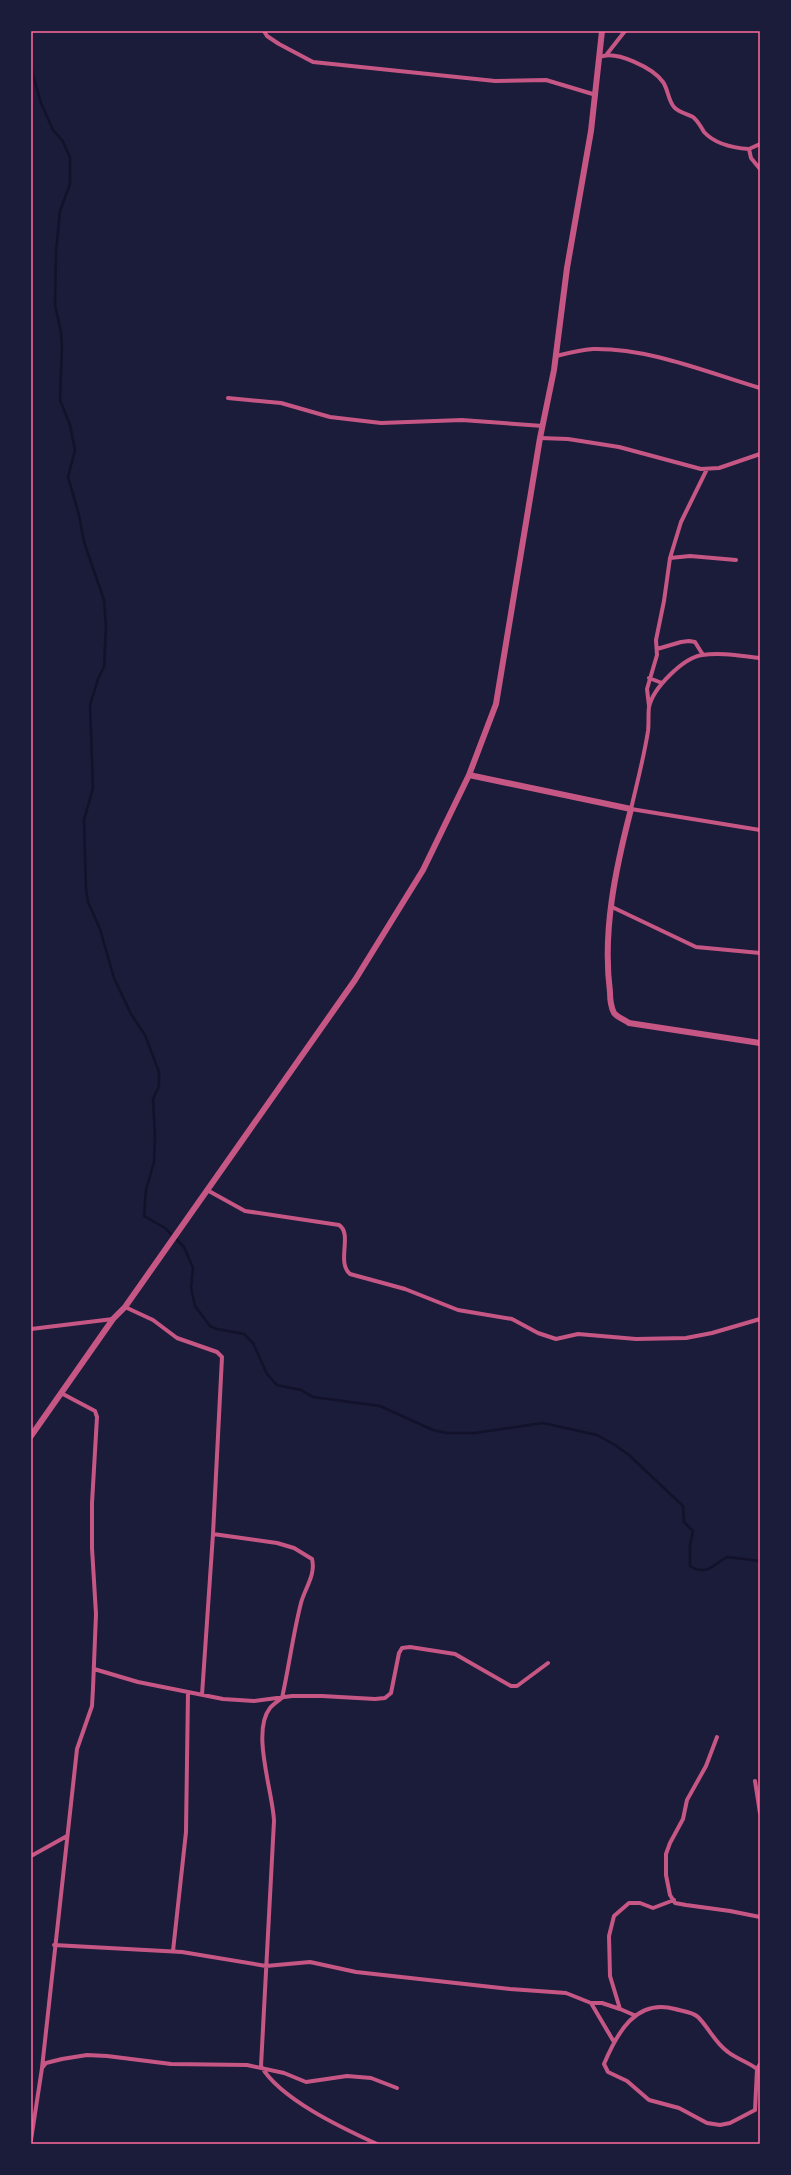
<svg xmlns="http://www.w3.org/2000/svg" width="791" height="2175" font-family="'Sofia Sans Condensed',sans-serif">
  <rect width="100%" height="100%" fill="#1b1b3a"/>
  <g fill="none" stroke-linecap="round" stroke-linejoin="round">
    <path stroke="#12122b" stroke-width="2.5" d="M31 68 41 103 53 130 62 140 70 157V184L60 211 56 252 55 305 61 332 62 346 60 400 70 425 75 450 68 477 79 515 84 542 104 600 106 627 104 667 98 679 90 705 93 788 84 820 86 889 88 902 100 929 114 978 131 1014 145 1035 159 1072V1086L153 1099 155 1136 154 1162 146 1190 144 1216 165 1228 184 1247 193 1268 191 1288 195 1306 210 1326 217 1329 244 1334 253 1343 267 1374 277 1385 301 1390 313 1397 380 1406 433 1430 447 1433H475L543 1423 597 1435 615 1445 629 1455 683 1506 684 1522 693 1531 690 1545V1566C707 1577 715 1563 727 1557L760 1561"/>
    <path stroke="#c65784" stroke-width="4" d="M264 31 267 36 279 44 313 62 495 81 546 80 596 95
      M607 54 625 31
      M600 57C616 50 653 68 663 82 668 89 668 100 674 107 678 112 687 114 693 117 698 121 701 127 704 132 715 144 734 148 749 149L751 158 760 169
      M749 149 760 144
      M556 356C568 353 580 350 593 349 650 348 706 372 760 388
      M228 398 281 403 330 417 381 423 462 420 543 426
      M540 438 568 439 619 447 701 469 719 468 760 454
      M670 558 690 556 736 560
      M657 649 681 642 689 641 695 642 703 655
      M760 658C741 656 722 652 702 655 683 658 653 688 649 707 648 714 649 723 648 731 644 757 637 783 631 809L760 830
      M649 678 662 683
      M649 706 647 689 657 655 656 640 664 601 670 558 681 522 707 469
      M612 907 696 947 760 953
      M207 1190 245 1211 339 1225C353 1234 336 1262 350 1274L405 1289 458 1310 512 1319 538 1333 556 1339 578 1334 636 1339 686 1338 712 1333 760 1319
      M125 1307 153 1320 177 1338 217 1352 222 1357 213 1534 202 1695
      M31 1329 113 1319
      M213 1534 277 1543 294 1548 312 1559C316 1575 305 1588 301 1603 293 1634 289 1667 282 1698 278 1701 273 1704 270 1708 251 1732 273 1792 274 1821L261 2066C280 2099 342 2128 377 2144
      M94 1669 138 1682 223 1699 254 1701 292 1696H322L375 1699 385 1698 391 1693 399 1653 402 1648 410 1647 455 1654 511 1686H517L548 1663
      M717 1737 706 1766 687 1800 683 1819 670 1843 666 1854V1875L670 1895 675 1903 686 1905 730 1911 760 1917
      M755 1781 760 1813
      M31 1856 67 1836
      M54 1945 182 1952 266 1966 310 1962 356 1972 510 1989 566 1993 591 2003 614 2042
      M173 1951 186 1832 188 1692
      M591 2003H602L620 2009
      M634 2015 620 2009 610 1976 609 1936 614 1916 629 1903H640L653 1908 674 1900
      M42 2068 46 2063 62 2059 87 2055 107 2056 171 2064 247 2065 284 2073 306 2082 347 2076 371 2078 397 2088
      M755 2110 730 2123 720 2125 707 2123 679 2108 649 2100 627 2081 608 2072 604 2064C617 2033 636 1998 675 2009 682 2011 693 2012 698 2017 709 2028 715 2043 728 2052 737 2059 748 2062 757 2069
      M755 2110 757 2069 760 2064
      M31 2140 42 2068 77 1749 92 1706 93 1688 96 1614 92 1548V1503L97 1417 95 1411 61 1393"/>
    <path stroke="#c65784" stroke-width="6" d="M469 775 631 809C616 867 602 931 610 992 610 998 611 1007 614 1013 617 1017 625 1020 629 1023L760 1043
      M31 1436 113 1319 125 1307 355 980 423 870 469 775 496 704 540 438 554 370 567 268 591 131 602 31"/>
  </g>
  <rect width="791" height="2175" fill="none" stroke="#1b1b3a" stroke-width="64"/>
  <rect x="32" y="32" width="727" height="2111" fill="none" stroke="#ff6b9d" stroke-width="1.5"/>
</svg>
